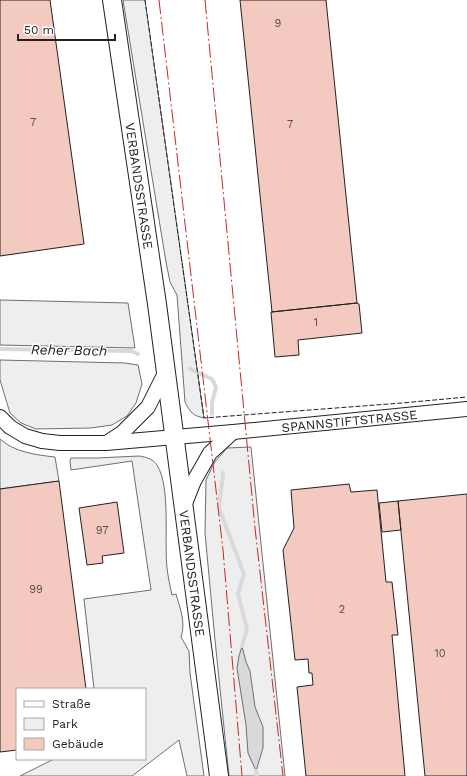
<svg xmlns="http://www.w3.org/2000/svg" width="467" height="776" font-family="'Work Sans',sans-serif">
  <rect width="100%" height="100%" fill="#fff"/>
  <path fill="#eee" stroke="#6f6f6f" d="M123 0H145L204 418C193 416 190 412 185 402L177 295 170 282 166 262Z
    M0 300 128 303 135 348 0 345Z
    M0 360 125 363 138 365 142 384 136 403 127 416 112 425 91 428 36 429 21 423 10 413 0 380Z
    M0 439C14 452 36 455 55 457L59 481 0 489Z
    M251 447 285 776H229L215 640 205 533 206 480 214 463 227 448Z
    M139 456C146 457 153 459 157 465 171 487 164 541 167 568 168 577 170 586 172 595L176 594C180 608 186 623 181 637L189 651 190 673 204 776H187L179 740 132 776H20L54 759H145V689H94L84 599 151 590 132 461 71 470 70 461 71 458H97Z"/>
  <path fill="#d9d9d9" stroke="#6f6f6f" d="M242 646 246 662 250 671 255 707 263 727V748L256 771 248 753 246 725 237 668 239 656Z"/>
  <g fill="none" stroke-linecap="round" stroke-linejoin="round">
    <path stroke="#d9d9d9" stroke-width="4" d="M0 349 131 351 138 354
      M190 369 212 379 216 387 212 403V414
      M223 473 219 508 244 574 238 594 247 629 242 646
      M256 771 257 776"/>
  </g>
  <path fill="#f3c9c0" stroke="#222" d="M0 0H50L84 244 0 256Z
    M240 0H326L357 303 272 312Z
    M357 303 359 304 362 333 298 340 299 355 275 357 271 312Z
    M59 481 86 689H17V750L0 752V489Z
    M349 484 351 492 377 490 386 582H392L398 635H392L405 776H306L297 687 313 685 312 673H309L308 659 295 660 283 550 294 528 291 490Z
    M467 494V776H425L398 501Z
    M398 501 401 530 382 532 379 503Z
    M117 502 124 553 102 556 103 563 87 565 79 508Z"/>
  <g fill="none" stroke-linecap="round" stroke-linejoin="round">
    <defs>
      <g id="minor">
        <path id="s1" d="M0 417 10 427 25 436 42 441 60 443H106L233 432 467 409"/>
        <path d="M108 442 122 433 148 407 166 371"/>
        <path d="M184 506 194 481 210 453 233 432"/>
      </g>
      <g id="major">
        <path id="s2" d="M112 0 157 304 219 776"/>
      </g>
    </defs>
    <use href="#minor" stroke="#222" stroke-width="16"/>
    <use href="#major" stroke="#222" stroke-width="20"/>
    <use href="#minor" stroke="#fff" stroke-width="14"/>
    <use href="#major" stroke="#fff" stroke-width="18"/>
    <path stroke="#222" stroke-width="1" stroke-dasharray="5 2" stroke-linecap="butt" d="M145 0 204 418 402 403 467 397"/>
    <path stroke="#c62828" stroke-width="1" stroke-dasharray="14 3 2 3" stroke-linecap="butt" d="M159 0 223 550 242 776
      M205 0 255 528 283 776"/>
  </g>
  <g text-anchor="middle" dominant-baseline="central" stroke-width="3" stroke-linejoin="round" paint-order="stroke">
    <g font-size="11" fill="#564c4a">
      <text x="278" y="23">9</text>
      <text x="33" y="122">7</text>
      <text x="290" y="124">7</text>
      <text x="316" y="322">1</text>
      <text x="102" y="530">97</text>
      <text x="36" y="589">99</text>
      <text x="342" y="609">2</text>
      <text x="440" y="653">10</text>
    </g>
    <g font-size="13" fill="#222" stroke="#fff">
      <text stroke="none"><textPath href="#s2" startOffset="188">VERBANDSSTRASSE</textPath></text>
      <text stroke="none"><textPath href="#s1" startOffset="358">SPANNSTIFTSTRASSE</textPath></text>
      <text stroke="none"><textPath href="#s2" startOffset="579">VERBANDSSTRASSE</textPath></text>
    </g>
    <g font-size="14" font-style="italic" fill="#222" stroke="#fff">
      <text transform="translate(69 350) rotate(1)">Reher Bach</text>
    </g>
  </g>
  <rect x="16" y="688" width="130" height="72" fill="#ffffff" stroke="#a7a7a7"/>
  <rect x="24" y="701" width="20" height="6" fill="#ffffff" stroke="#a7a7a7"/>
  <text x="52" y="708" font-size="12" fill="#222222">Straße</text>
  <rect x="24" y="718" width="20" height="12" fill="#eeeeee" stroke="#a7a7a7"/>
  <text x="52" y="728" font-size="12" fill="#222222">Park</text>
  <rect x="24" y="738" width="20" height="12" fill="#f3c9c0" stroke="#a7a7a7"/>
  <text x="52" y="748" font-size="12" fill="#222222">Gebäude</text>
  <path d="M18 34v6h97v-6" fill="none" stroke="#222222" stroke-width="2"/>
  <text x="24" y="34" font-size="12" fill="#222222" stroke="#ffffff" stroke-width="3" paint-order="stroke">50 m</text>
</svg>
